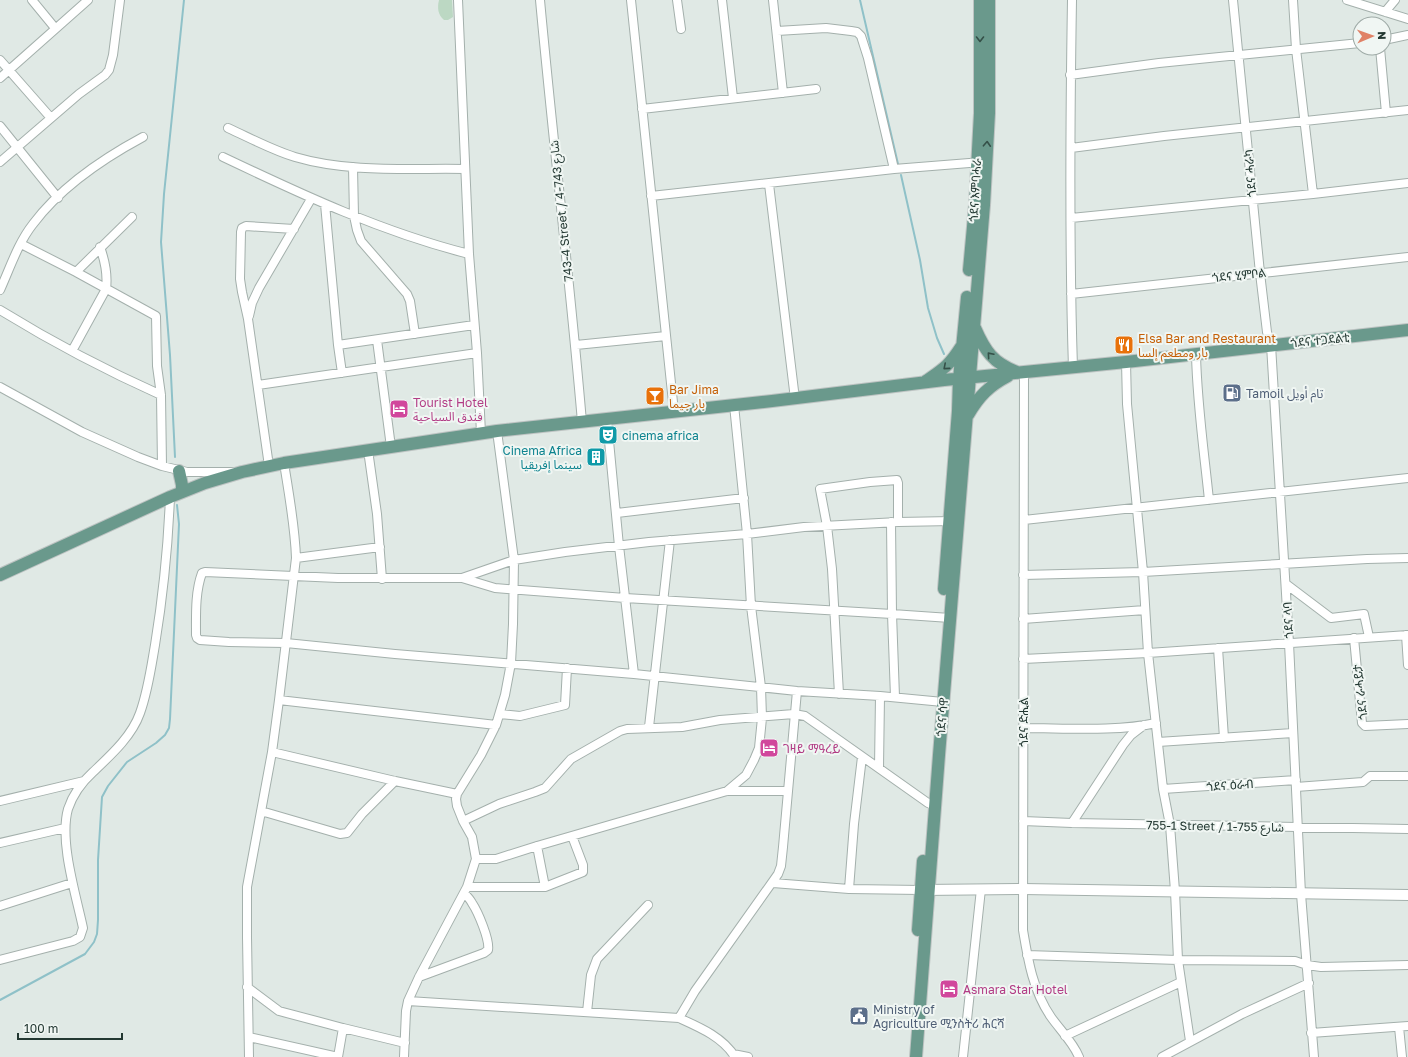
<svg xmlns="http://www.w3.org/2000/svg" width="1408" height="1057" font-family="'Golos Text','Noto Sans Arabic','Noto Sans Ethiopic',sans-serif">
  <rect width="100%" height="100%" fill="#e0e9e5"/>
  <path fill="#bcd8c3" d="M439 0H452L453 17 448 20H444C438 15 437 8 439 0Z"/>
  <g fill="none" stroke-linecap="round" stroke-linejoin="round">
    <path stroke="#8fc1c8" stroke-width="2" d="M860 0 898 164
      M901 175 920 260 928 308 937 338 944 354
      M175 457 170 355 161 242 164 194 184 0
      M0 1000 85 954 94 942 97 934 98 920V860L102 797 108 786 127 762 156 743 165 735 169 728 170 719 179 524 177 505"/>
    <defs>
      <path id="minor" d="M32 0 55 28
        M458 0 469 254 477 353 481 433
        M540 0C553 141 570 281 582 422
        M631 0 674 412
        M677 0 681 29
        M722 0 733 98
        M773 0 783 93
        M1072 0C1070 122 1069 245 1073 368
        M1233 0 1260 273 1267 332 1271 345 1289 643 1301 894 1314 1057
        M1293 0 1296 49 1313 194
        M1347 0 1408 19
        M1385 12 1395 0
        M777 31 826 28 851 31 857 32 861 36 868 58 894 169
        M1384 40 1408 35
        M1380 48 1386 113
        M0 60 51 118
        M1070 75 1159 63 1360 43
        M0 78 88 0
        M642 109 816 89
        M0 126 58 198
        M228 128C250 138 272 150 295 157 349 173 410 168 465 169
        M1071 148 1164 136 1408 110
        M223 157C303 195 382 232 469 254
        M0 162 79 94 105 75 109 70 113 55 120 0
        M353 167 354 216 357 230 361 241 407 294 410 301 415 334
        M769 184 795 399
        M651 196 894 169 982 162
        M325 204 338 345
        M1071 218 1313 194 1408 183
        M21 244 76 272 156 316 157 366 161 395 162 466
        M76 272 132 217
        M0 290C10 268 18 243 33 224 60 188 104 158 143 137
        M1071 294 1408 257
        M0 310C52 342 105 370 161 395
        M249 316 252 303 259 288 311 199
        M377 340 391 447
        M576 345 666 336
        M72 351 106 289C108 274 105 261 100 247
        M1196 354C1197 403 1204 451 1209 500
        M1126 362 1127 404 1143 572 1148 653 1163 789 1170 825 1175 891 1178 960 1190 1041
        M1024 372 1023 930C1028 960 1033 991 1051 1017 1060 1030 1073 1042 1079 1057
        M342 373 338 345 474 325
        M258 385 477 353
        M0 387 82 432 138 457 162 466 187 472H232
        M607 420 619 546 634 674
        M368 450 377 514 382 579
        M269 466 248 319 242 292 240 279 241 232 242 228 246 226 294 229
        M617 513 744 498
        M1024 520C1152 507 1280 491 1408 478
        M891 522 892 614 895 697
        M296 558 380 547
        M1023 575 1143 572 1367 559 1408 558
        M462 578 514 560 565 552 649 542 747 534 804 527 898 522 953 521
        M1286 584 1331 618 1364 614 1369 637
        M1023 619 1145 610
        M1406 635 1408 665
        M1354 638 1362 723 1365 726 1408 724
        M1218 648 1224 738
        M1023 659 1148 653 1408 635
        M839 694 832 569 827 526 820 489 870 482 897 480 898 483V522
        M279 700 496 725
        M943 702 880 696 797 691 634 674 395 654 286 643 229 642 200 640 197 638 196 635C196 615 195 592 202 573L205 572 338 578H462L495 588 625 598 892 614 950 618
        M500 714 520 716 565 705 567 668
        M649 727 670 540
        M1023 728C1065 728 1116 732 1156 723
        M1158 742 1293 733
        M272 752 395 781 457 794
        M879 768 880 696
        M1296 787 1363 782 1370 776H1408
        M1163 789 1296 780
        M727 791 746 775 754 760 759 748 762 718 761 687 751 606 747 534 734 405
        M0 801 84 781
        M261 811 340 834 347 833 362 814 395 781
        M463 821 499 804 535 792 545 788 571 759 620 731 627 729 682 727 720 720 794 714 805 716 928 803 935 806
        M1023 821 1072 823 1408 829
        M1072 823 1123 745 1131 735 1144 725
        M0 843 65 828
        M537 846 545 887
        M476 859H496L537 846 727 791H788
        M773 883 849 889 921 890
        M467 887H545L583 872V865L572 836
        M849 889 854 824 862 757
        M0 906 72 883
        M1027 955 1178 960 1295 961 1307 965 1321 967 1408 965
        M0 960 73 941 80 937 83 928C76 895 59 841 68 809 73 794 82 782 93 772 111 755 132 736 140 713 148 691 151 668 155 645 163 596 168 547 170 497
        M419 977 484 953 488 950C490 940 478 912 472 903 470 899 467 896 464 893
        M247 987 279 1011 343 1028 405 1043
        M408 1001 679 1018 695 991 778 874 781 866 783 847 797 691
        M587 1012 591 975 597 959 648 905
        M679 1018C699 1027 723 1037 735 1057
        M1399 1027 1402 1057
        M1311 1033 1408 1026
        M1065 1036 1181 982
        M249 1037 338 1057
        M733 1054 748 1057
        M249 1057 247 937V887L272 752 279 700 296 558C295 526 289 495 284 463
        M338 1057 343 1028
        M404 1057 406 1011 408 1001 419 977 467 887 476 859 472 837 463 821 457 806 456 799 457 794 481 755 496 725 505 695 511 663 513 624 514 560 497 431
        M963 1057 981 889
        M1162 1057 1242 1014 1309 983"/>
      <path id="tertiary" d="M922 890 1023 889 1408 895"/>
      <path id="primary" d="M969 270 975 205 980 113V0
        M975 328C985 351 993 363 1017 372
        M926 381C943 369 949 366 961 347
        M968 415C979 396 989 386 1008 376
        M179 471 182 485V492
        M0 575 170 497 205 483 242 472 284 463 497 431 772 401 944 380 1126 362 1408 330
        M944 589 958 411 959 379 967 297
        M918 930 923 861
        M916 1057 939 755 984 205 989 113V0"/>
    </defs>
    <use href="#minor" stroke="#a4b0ac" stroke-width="10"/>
    <use href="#tertiary" stroke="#a4b0ac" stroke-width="12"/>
    <use href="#primary" stroke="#bdc3c2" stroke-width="14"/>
    <use href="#minor" stroke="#fff" stroke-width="8"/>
    <use href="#tertiary" stroke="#fff" stroke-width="10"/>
    <use href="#primary" stroke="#6a998c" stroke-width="12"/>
  </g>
  <defs><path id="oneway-chevron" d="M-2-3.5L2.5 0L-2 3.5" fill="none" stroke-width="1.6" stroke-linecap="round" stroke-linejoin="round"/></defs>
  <g stroke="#355048">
    <use href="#oneway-chevron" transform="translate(980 39) rotate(90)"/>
    <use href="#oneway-chevron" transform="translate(987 144) rotate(-87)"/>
    <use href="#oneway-chevron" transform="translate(990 355) rotate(-131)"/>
    <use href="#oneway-chevron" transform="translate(946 367) rotate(139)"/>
  </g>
  <defs>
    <symbol id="restaurant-square" viewBox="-11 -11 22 22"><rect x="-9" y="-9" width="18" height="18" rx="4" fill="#e8710a" stroke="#f0f6f3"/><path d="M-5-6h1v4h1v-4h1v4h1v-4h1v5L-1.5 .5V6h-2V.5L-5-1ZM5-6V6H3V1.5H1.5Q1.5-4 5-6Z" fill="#fff"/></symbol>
    <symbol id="fuel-square" viewBox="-11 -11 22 22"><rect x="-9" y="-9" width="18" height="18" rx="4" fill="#5c6f8a" stroke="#f0f6f3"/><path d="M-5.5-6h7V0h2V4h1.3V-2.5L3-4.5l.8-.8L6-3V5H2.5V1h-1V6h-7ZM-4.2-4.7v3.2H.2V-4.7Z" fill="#fff"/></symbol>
    <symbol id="bar-square" viewBox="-11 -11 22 22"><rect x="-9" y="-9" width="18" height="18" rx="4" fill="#e8710a" stroke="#f0f6f3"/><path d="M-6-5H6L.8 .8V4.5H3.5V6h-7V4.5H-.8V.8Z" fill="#fff"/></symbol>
    <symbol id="hotel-square" viewBox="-11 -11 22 22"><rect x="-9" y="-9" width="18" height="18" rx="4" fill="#d1479c" stroke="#f0f6f3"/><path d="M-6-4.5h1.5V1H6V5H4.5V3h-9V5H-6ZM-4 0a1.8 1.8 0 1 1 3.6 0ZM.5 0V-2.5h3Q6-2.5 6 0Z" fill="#fff"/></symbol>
    <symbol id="theatre-square" viewBox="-11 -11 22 22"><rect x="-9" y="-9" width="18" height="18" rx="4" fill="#0f9aa8" stroke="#f0f6f3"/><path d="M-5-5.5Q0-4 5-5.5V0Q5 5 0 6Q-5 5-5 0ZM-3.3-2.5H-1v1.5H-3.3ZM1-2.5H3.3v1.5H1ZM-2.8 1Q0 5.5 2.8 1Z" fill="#fff"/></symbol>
    <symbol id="building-square" viewBox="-11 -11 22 22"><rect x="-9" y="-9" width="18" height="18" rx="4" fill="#0f9aa8" stroke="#f0f6f3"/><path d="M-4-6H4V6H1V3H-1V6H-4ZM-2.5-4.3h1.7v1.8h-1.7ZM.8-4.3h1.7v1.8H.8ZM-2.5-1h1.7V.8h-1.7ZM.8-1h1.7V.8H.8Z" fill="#fff"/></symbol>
    <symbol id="civic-square" viewBox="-11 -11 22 22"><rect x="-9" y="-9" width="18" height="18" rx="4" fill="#5c6f8a" stroke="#f0f6f3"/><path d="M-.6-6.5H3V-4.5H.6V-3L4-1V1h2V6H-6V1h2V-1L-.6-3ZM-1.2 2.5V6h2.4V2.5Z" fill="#fff"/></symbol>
  </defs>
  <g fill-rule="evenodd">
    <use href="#restaurant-square" x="1113" y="334" width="22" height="22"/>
    <use href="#fuel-square" x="1221" y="382" width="22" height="22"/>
    <use href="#bar-square" x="644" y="385" width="22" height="22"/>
    <use href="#hotel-square" x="388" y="398" width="22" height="22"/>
    <use href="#theatre-square" x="597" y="424" width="22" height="22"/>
    <use href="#building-square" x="585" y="446" width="22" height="22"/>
    <use href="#hotel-square" x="758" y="737" width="22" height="22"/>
    <use href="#hotel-square" x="938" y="978" width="22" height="22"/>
    <use href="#civic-square" x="848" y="1005" width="22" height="22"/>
  </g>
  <g text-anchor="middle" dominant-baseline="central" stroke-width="4" stroke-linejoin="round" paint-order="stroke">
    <g font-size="12" fill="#233832" stroke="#f0f6f3">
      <text transform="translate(1250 173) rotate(-95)">ጎደና ሓራካ</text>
      <text transform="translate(975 190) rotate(-87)">ጎደና እምባሓራ</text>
      <text transform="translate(561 211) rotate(-96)">743-4 Street / شارع 743-4</text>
      <text transform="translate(1239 275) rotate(-6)">ጎደና ሂምቦል</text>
      <text transform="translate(1320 340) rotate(-6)">ጎደና ተጋደልቲ</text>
      <text transform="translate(1288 620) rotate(-93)">ጎደና ላባ</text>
      <text transform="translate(1360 692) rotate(-97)">ጎደና ራሓይታ</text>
      <text transform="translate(942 717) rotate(-85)">ጎደና ሳዋ</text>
      <text transform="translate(1023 722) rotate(-90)">ጎደና ድሒል</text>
      <text transform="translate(1230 785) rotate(-4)">ጎደና ዕራብ</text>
      <text transform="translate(1215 826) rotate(1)">755-1 Street / شارع 755-1</text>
    </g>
    <g font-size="12" fill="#c56008" stroke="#f0f6f3" text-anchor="start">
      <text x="1138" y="338">Elsa Bar and Restaurant<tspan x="1138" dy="14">بار ومطعم إلسا</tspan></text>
      <text x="669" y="389">Bar Jima<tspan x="669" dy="14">بار جيما</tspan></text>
    </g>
    <g font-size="12" fill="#4e5e75" stroke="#f0f6f3" text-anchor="start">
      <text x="1246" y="393">Tamoil تام أويل</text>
      <text x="873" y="1009">Ministry of<tspan x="873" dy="14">Agriculture ሚንስትሪ ሕርሻ</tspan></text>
    </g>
    <g font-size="12" fill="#b23c85" stroke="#f0f6f3" text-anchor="start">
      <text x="413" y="402">Tourist Hotel<tspan x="413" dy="14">فندق السياحية</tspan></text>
      <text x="783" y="748">ገዛይ ማዓረይ</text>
      <text x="963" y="989">Asmara Star Hotel</text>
    </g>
    <g font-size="12" fill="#0d838f" stroke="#f0f6f3" text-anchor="start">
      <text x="622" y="435">cinema africa</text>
      <text x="582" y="450" text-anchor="end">Cinema Africa<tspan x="582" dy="14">سينما إفريقيا</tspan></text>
    </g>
  </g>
  <g transform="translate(1372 36) rotate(88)"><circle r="19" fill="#f0f6f3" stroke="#9eaaa6"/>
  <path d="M0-3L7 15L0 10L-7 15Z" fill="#e08267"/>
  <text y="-6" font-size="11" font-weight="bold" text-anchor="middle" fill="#233832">N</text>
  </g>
  <path d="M18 1033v6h104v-6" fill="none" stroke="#233832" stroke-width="2"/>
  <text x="24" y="1033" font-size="12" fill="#233832" stroke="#f0f6f3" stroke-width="3" paint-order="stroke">100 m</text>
</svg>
